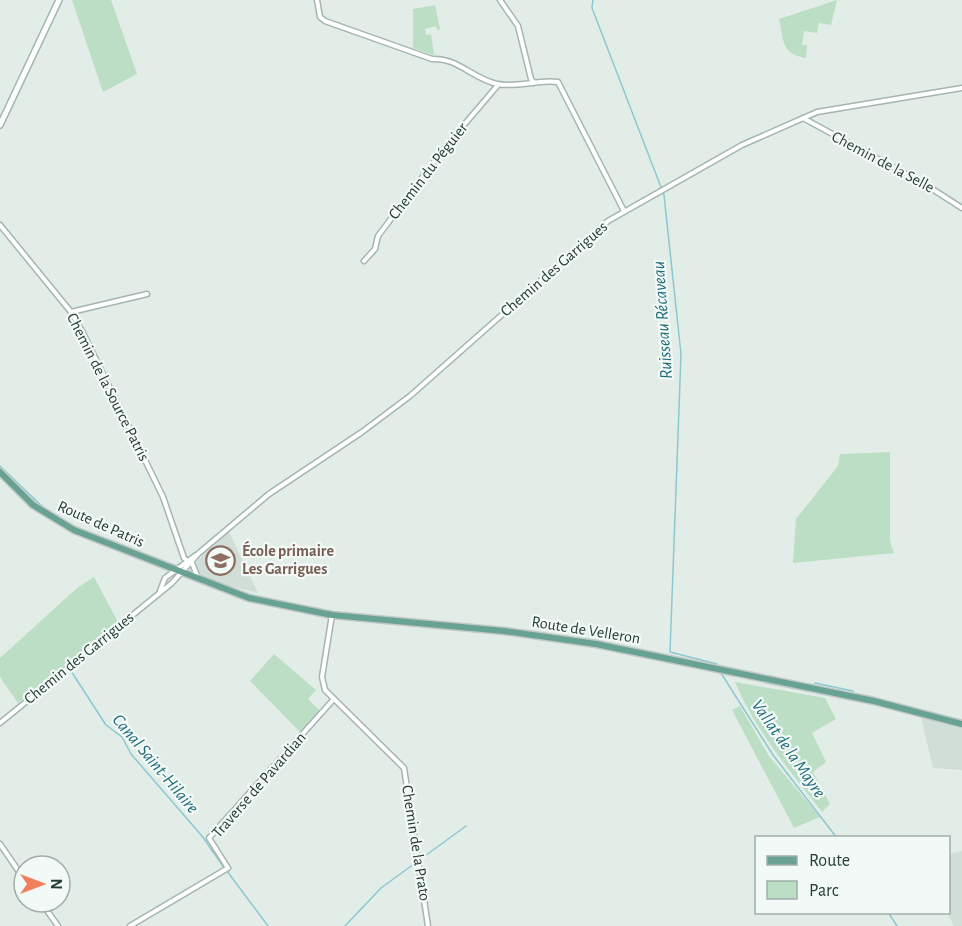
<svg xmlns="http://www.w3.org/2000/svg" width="962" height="926" font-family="'Alegreya Sans',sans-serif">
  <rect width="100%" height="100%" fill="#e3ede8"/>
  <path fill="#d1ddd7" d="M229 532 258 593 207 580 196 569V563L206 551Z
    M921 717 962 729V770L933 768Z
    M962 851V926H954L947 913 949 854Z"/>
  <path fill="#bcdec4" d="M72 0H111L137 74 103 92Z
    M837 0 831 25 819 23 817 33 804 31 802 45H807L806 58C781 54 784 41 779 19Z
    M435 5 440 29 438 31 436 26 425 29 426 35 431 34 434 55 413 48V9Z
    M890 452V541L894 553 793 563 796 519 838 466 840 454Z
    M94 577 118 622 18 703 0 677V658L77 588Z
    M274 654 316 690 308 699 320 711 301 733 250 681Z
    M735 682 825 698 836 719 812 733 826 762 813 772 830 804 822 812C790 771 755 730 735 682Z
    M740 706 769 756 820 817 794 828 732 710Z"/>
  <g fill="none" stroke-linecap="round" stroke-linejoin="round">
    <path stroke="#8bc8d1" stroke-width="1.5" d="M593 0 592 8 664 195 681 354 670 652 717 664
      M0 466 45 509
      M71 671 106 725 122 737 131 754 202 836 225 869
      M721 673 773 755 837 838
      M768 683 819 693
      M815 683 853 691
      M227 871 268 926
      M888 912 897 926
      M345 926 381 888 466 826"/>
    <defs>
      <path id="street" d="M317 0 320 17 325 21 432 59C457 57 473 79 497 84 517 88 539 79 558 82L624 211
        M500 0 518 26 531 79 534 83
        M803 118 926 185 962 208
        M0 225 71 312 83 333 163 497 184 558 190 563
        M364 261 375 249 378 236 446 146 498 85
        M71 312 147 294
        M192 563 198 578
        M160 591 165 578 196 555
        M332 615 322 677 325 690 404 768 428 926
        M0 723 172 583 199 553 269 494 362 432 410 396 608 221 742 145 817 112 962 88
        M0 844 24 879
        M41 902 58 926
        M130 926 228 868 209 838 333 700"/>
      <path id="secondary" d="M0 125 59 0"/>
      <path id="primary" d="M0 472 33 505 74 530 249 598 332 615 504 631 596 644 874 701 962 724"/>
    </defs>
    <use href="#street" stroke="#a6b5af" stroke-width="7"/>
    <use href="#secondary" stroke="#a1b8b0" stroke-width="8"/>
    <use href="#primary" stroke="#c1c9c7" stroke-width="9"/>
    <use href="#street" stroke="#fff" stroke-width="4"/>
    <use href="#secondary" stroke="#fff" stroke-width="5"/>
    <use href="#primary" stroke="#68a292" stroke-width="6"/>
  </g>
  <defs>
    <symbol id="school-ring" viewBox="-11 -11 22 22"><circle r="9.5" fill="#f3f9f6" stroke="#8d6e63" stroke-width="1.5"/><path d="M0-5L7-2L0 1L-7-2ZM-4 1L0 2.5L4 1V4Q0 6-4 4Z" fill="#8d6e63"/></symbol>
  </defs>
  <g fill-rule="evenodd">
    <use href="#school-ring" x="204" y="544" width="33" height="33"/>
  </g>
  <g text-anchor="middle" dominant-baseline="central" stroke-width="4.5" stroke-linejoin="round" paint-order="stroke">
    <g font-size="16" fill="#233e36" stroke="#f3f9f6">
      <text transform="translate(883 162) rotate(28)">Chemin de la Selle</text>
      <text transform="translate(428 171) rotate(-52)">Chemin du Péguier</text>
      <text transform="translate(554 269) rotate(-41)">Chemin des Garrigues</text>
      <text transform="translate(108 387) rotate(63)">Chemin de la Source Patris</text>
      <text transform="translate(101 524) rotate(24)">Route de Patris</text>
      <text transform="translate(586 630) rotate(9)">Route de Velleron</text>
      <text transform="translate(79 658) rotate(-39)">Chemin des Garrigues</text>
      <text transform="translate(259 785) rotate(-49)">Traverse de Pavardian</text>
      <text transform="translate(416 843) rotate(81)">Chemin de la Prato</text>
    </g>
    <g font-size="16" font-weight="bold" fill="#785e54" stroke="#f3f9f6" text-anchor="start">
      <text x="242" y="551">École primaire<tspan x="242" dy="18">Les Garrigues</tspan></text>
    </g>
    <g font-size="18" font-style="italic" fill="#1d6c7a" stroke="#f3f9f6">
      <text transform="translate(663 320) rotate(-94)">Ruisseau Récaveau</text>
      <text transform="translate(788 749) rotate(55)">Vallat de la Mayre</text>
      <text transform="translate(155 764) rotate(50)">Canal Saint-Hilaire</text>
    </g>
  </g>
  <rect x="755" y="836" width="195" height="78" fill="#f3f9f6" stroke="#a0aea9" stroke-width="1.5"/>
  <rect x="767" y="856" width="30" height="9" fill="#68a292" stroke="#a0aea9" stroke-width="1.5"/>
  <text x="809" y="866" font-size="18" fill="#233e36">Route</text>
  <rect x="767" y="881" width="30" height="18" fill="#bcdec4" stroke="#a0aea9" stroke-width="1.5"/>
  <text x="809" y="896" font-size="18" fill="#233e36">Parc</text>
  <g transform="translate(42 884) rotate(90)"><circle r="28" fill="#f3f9f6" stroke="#a0aea9" stroke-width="1.5"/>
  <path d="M0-4.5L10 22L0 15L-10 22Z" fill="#f17e5d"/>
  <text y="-9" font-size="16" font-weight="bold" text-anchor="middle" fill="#233e36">N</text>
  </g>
</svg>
